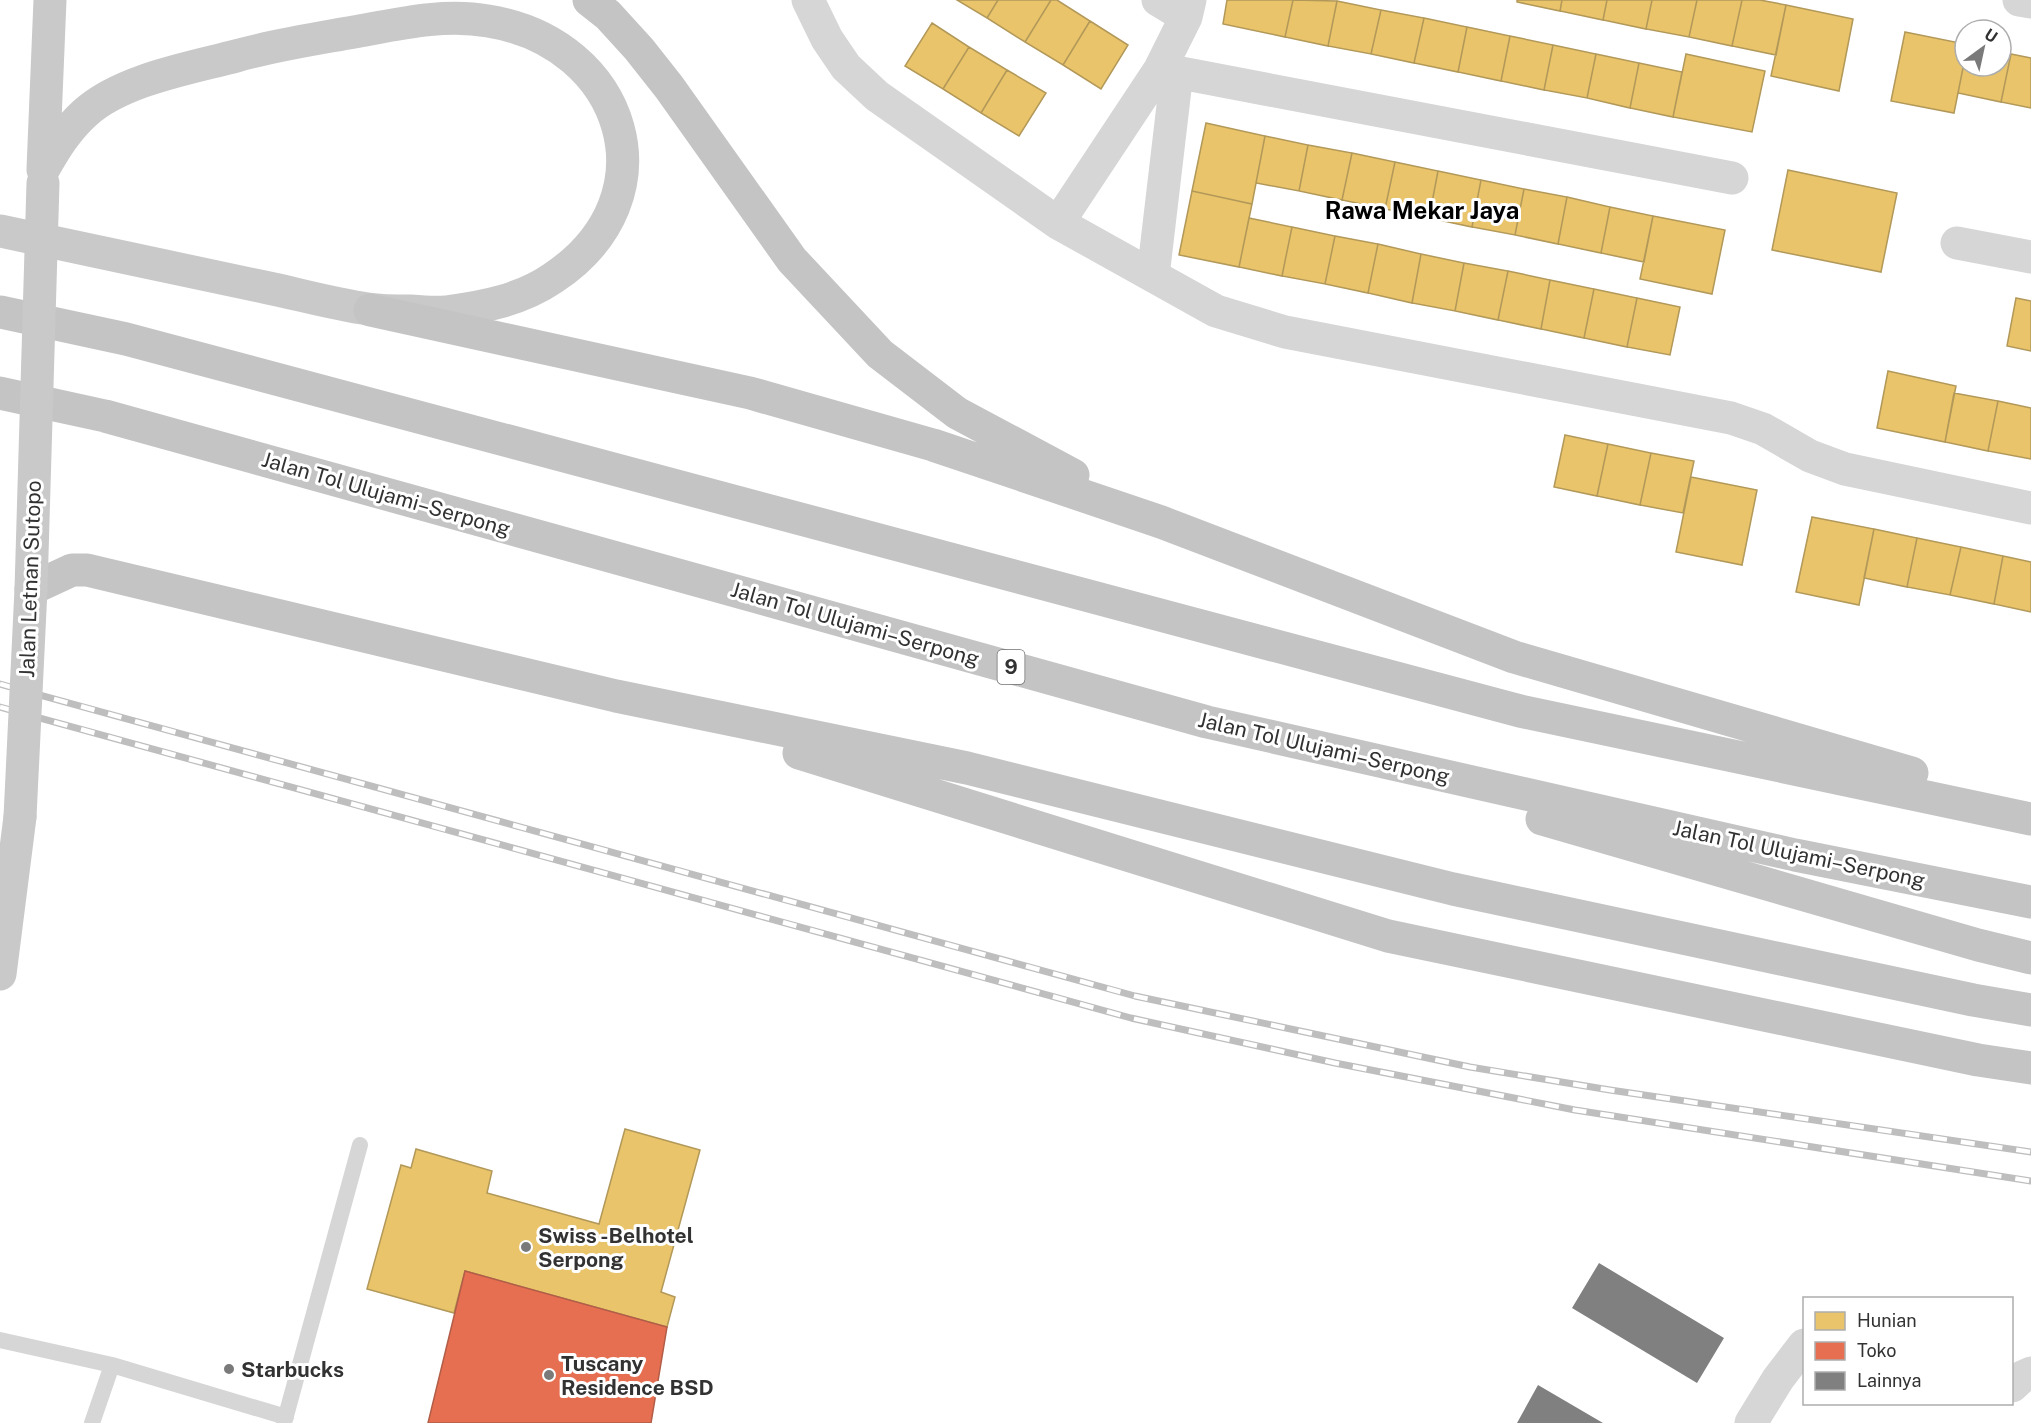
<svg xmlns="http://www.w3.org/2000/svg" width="2031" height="1423" font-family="'Public Sans',sans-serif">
  <rect width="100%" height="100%" fill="#fff"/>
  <path fill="#e9c46a" stroke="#b29859" stroke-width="1.5" d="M957 0H998L987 18Z
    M998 0H1051L1025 42 987 18Z
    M1051 0H1057L1090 21 1063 65 1025 42Z
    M1227 0H1293L1285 37 1223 24Z
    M1293 0 1337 1 1328 46 1285 37Z
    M1517 0H1562L1560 11 1517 2Z
    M1562 0H1607L1603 20 1560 11Z
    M1607 0H1652L1646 29 1603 20Z
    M1652 0H1697L1689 37 1646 29Z
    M1697 0H1742L1732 46 1689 37Z
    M1742 0H1760L1786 5 1776 55 1732 46Z
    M1337 1 1381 10 1371 54 1328 46Z
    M1786 5 1853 19 1839 91 1771 76Z
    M1381 10 1424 18 1414 63 1371 54Z
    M1424 18 1467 27 1458 72 1414 63Z
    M1090 21 1128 45 1101 89 1063 65Z
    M932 23 969 47 943 89 905 66Z
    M1467 27 1510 36 1501 81 1458 72Z
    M1905 32 1965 44V58L1954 113 1891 101Z
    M1510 36 1553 45 1544 90 1501 81Z
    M1553 45 1596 54 1587 98 1544 90Z
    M969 47 1007 70 981 113 943 89Z
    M2001 52 2011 54 2001 102 1958 93 1965 58V66H2001Z
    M1596 54 1639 63 1630 108 1587 98Z
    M1686 54 1765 71 1752 132 1673 117Z
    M2011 54 2031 58V108L2001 102Z
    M1639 63 1682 72 1673 117 1630 108Z
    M1007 70 1046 93 1019 136 981 113Z
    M1206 123 1265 136 1252 204 1192 191Z
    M1265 136 1308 145 1299 191 1256 183Z
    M1308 145 1352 153 1342 200 1299 191Z
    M1352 153 1395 162 1385 209 1342 200Z
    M1395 162 1438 171 1429 218 1385 209Z
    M1788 170 1897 193 1881 272 1772 250Z
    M1438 171 1481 180 1472 227 1429 218Z
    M1481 180 1524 189 1515 235 1472 227Z
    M1524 189 1567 197 1558 244 1515 235Z
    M1192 191 1252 204 1239 267 1179 255Z
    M1567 197 1610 207 1601 253 1558 244Z
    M1610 207 1653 216 1644 262 1601 253Z
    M1653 216 1725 230 1712 294 1640 279Z
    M1249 218 1292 227 1282 276 1239 267Z
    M1292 227 1335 236 1325 284 1282 276Z
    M1335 236 1378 244 1368 293 1325 284Z
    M1378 244 1421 254 1412 303 1368 293Z
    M1421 254 1464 263 1455 311 1412 303Z
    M1464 263 1508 271 1498 320 1455 311Z
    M1508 271 1550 280 1541 329 1498 320Z
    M1550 280 1594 289 1584 338 1541 329Z
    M1594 289 1637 298 1627 347 1584 338Z
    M1637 298 1680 307 1670 355 1627 347Z
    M2016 298 2031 301V351L2007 346Z
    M1888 371 1956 386 1945 442 1877 428Z
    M1954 393 1998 401 1988 451 1945 442Z
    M1998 401 2031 408V459L1988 451Z
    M1565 435 1608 444 1597 496 1554 487Z
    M1608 444 1651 453 1640 505 1597 496Z
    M1651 453 1694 461 1683 513 1640 505Z
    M1691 477 1757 490 1742 565 1676 552Z
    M1812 517 1874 529 1859 605 1796 592Z
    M1874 529 1917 538 1907 587 1864 578Z
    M1917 538 1961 547 1950 595 1907 587Z
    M1961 547 2003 556 1994 604 1950 595Z
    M2003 556 2031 562V612L1994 604Z
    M625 1129 700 1150 661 1292 675 1297 667 1327 465 1271 454 1313 367 1289 401 1165 411 1168 416 1149 492 1171 487 1193 599 1224Z"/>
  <path fill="#e76f51" stroke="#b15d48" stroke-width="1.5" d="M465 1271 667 1327 651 1423H428Z"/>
  <path fill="#808080" d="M1599 1263 1724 1338 1697 1383 1572 1308Z
    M1538 1385 1603 1423H1517Z"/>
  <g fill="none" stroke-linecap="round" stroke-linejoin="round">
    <path stroke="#d6d6d6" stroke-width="16" d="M0 1340 112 1365 286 1417
      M92 1423 112 1365
      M284 1423 360 1145"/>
    <path stroke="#d6d6d6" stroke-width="33" d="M808 0 827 39 846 67 877 96 1058 223 1216 311 1285 332 1731 418 1763 429 1810 456 1845 469 2031 508
      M1158 0 1186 17
      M2019 0 2031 2
      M1160 69 1732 178
      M1058 223 1160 69 1186 17 1190 0
      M1957 243 2031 257
      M1153 276 1177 72
      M2012 1386 2022 1377 2031 1373
      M1751 1423 1778 1379 1804 1345"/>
    <path stroke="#c9c9c9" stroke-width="33" d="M43 169 50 0
      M0 231C88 250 176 268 264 287 298 294 333 304 368 309 382 311 396 311 410 311 422 312 434 313 446 312 484 307 521 300 553 278 675 197 626 43 488 21 444 13 398 24 354 32 315 39 275 45 236 56 190 68 121 80 85 113 67 129 55 149 43 170
      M0 974 20 817"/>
    <path stroke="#c4c4c4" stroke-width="33" d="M589 0 608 15 639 49 669 87 792 260 880 354 957 413 1073 475
      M370 310 750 393 933 445 1161 522 1514 657 1912 773
      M0 312 126 339 1520 711 2031 819
      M0 393 105 416 1207 722 1795 855 2031 902
      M31 589 72 570H87L616 696 967 768 1453 889 1973 1000 2031 1010
      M799 753 1388 936 1978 1060 2031 1068
      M1542 819 1978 945 2031 958"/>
    <defs>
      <path id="rail" d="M0 684 1135 996 1470 1067 1610 1090 2031 1152
        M0 707 1131 1018 1335 1063 1575 1110 2031 1181"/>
    </defs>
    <use href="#rail" stroke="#bebebe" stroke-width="7"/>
    <use href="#rail" stroke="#fff" stroke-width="4.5" stroke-dasharray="14" stroke-linecap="butt"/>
    <path stroke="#c9c9c9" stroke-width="33" d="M20 817 31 589 43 183"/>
  </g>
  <g fill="#7a7a7a" stroke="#fff" stroke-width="2">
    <circle cx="526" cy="1247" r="6"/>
    <circle cx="229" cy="1369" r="6"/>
    <circle cx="549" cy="1375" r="6"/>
  </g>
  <g text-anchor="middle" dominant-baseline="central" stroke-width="6" stroke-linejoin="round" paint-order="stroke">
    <rect fill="#fff" stroke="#707070" stroke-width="1.5" x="997.5" y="650" width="27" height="34" rx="4.5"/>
    <g font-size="20" font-weight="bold" fill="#323232">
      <text x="1011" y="667">9</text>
    </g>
    <g font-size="21" fill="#323232" stroke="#fff">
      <text transform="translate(386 494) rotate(16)">Jalan Tol Ulujami–Serpong</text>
      <text transform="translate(30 579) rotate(-88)">Jalan Letnan Sutopo</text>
      <text transform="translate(855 624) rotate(16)">Jalan Tol Ulujami–Serpong</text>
      <text transform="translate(1324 748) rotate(13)">Jalan Tol Ulujami–Serpong</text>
      <text transform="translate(1799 854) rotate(12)">Jalan Tol Ulujami–Serpong</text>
    </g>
    <g font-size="21" font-weight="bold" fill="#323232" stroke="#fff" text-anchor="start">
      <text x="538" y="1235">Swiss -Belhotel<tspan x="538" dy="24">Serpong</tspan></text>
      <text x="561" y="1363">Tuscany<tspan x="561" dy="24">Residence BSD</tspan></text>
      <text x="241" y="1369">Starbucks</text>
    </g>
    <g font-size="24" font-weight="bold" fill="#000" stroke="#fff">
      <text x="1422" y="210">Rawa Mekar Jaya</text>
    </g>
  </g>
  <rect x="1803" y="1297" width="210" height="108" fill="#ffffff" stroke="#adadad" stroke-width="1.5"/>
  <rect x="1815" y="1312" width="30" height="18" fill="#e9c46a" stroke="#adadad" stroke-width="1.5"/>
  <text x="1857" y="1327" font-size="18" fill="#323232">Hunian</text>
  <rect x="1815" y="1342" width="30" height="18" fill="#e76f51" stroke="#adadad" stroke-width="1.5"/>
  <text x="1857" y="1357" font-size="18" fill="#323232">Toko</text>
  <rect x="1815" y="1372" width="30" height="18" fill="#808080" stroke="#adadad" stroke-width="1.5"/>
  <text x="1857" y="1387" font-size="18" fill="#323232">Lainnya</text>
  <g transform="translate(1983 48) rotate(33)"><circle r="28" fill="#ffffff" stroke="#adadad" stroke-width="1.5"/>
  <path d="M0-4.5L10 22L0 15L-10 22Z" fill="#7a7a7a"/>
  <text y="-9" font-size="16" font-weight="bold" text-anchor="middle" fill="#323232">U</text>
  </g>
</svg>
